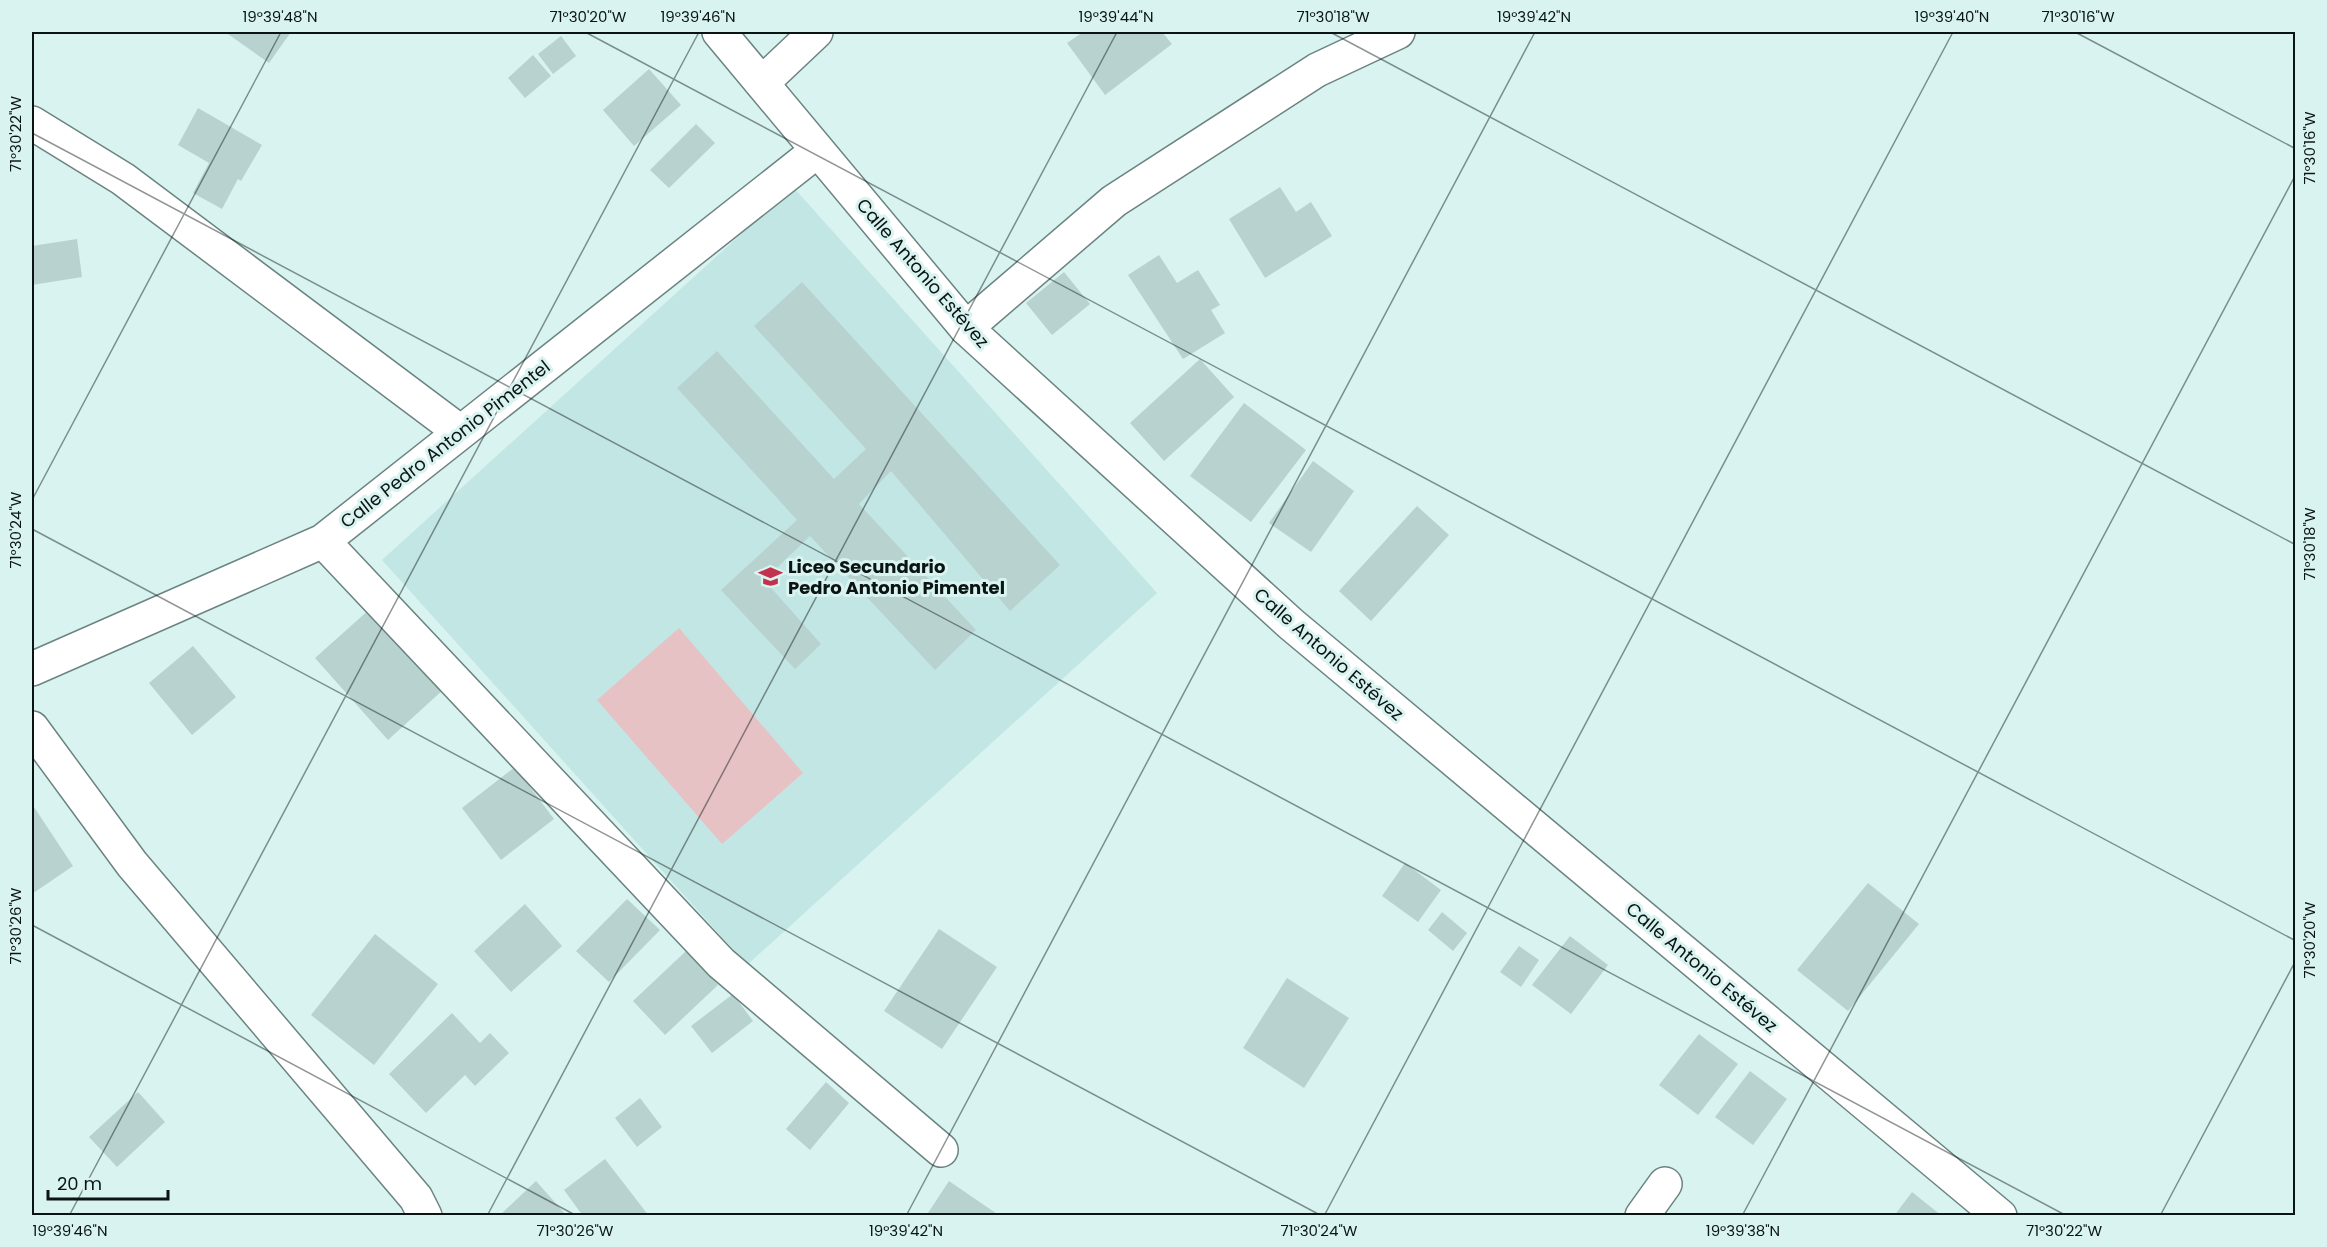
<svg xmlns="http://www.w3.org/2000/svg" width="2327" height="1247" font-family="Poppins,sans-serif">
  <rect width="100%" height="100%" fill="#d8f3f0"/>
  <path fill="#c2e6e3" d="M793 187 1157 593 747 965 382 560Z"/>
  <path fill="#e6c2c4" d="M679 628 803 773 722 844 597 700Z"/>
  <path fill="#b8d2d0" d="M225 32H291L269 63Z
    M1083 32H1162L1172 44 1105 95 1067 43Z
    M561 36 576 56 553 74 538 54Z
    M533 55 551 76 525 98 508 78Z
    M649 69 681 105 634 146 603 110Z
    M198 108 262 145 241 181 238 179 222 209 193 193 209 163 178 145Z
    M696 124 715 143 669 188 650 170Z
    M1280 187 1296 212 1311 202 1332 236 1265 278 1229 219Z
    M77 239 82 277 32 285V246Z
    M1159 255 1177 283 1198 270 1220 305 1211 310 1225 333 1183 359 1128 275Z
    M1064 272 1090 304 1052 335 1026 303Z
    M802 282 1060 565 1010 611 891 471 859 504 976 630 935 670 810 536 764 580 821 644 795 669 721 590 797 520 677 388 717 351 834 479 866 449 754 326Z
    M1200 359 1234 397 1164 461 1130 423Z
    M1244 403 1306 450 1251 522 1190 476Z
    M1313 461 1354 491 1311 552 1269 523Z
    M1417 506 1449 535 1371 621 1339 591Z
    M371 608 444 689 388 740 315 658Z
    M193 646 236 697 192 735 149 683Z
    M515 767 554 819 501 860 462 808Z
    M32 804 73 866 32 894Z
    M1405 863 1441 890 1418 922 1382 896Z
    M1868 883 1919 924 1848 1011 1797 970Z
    M627 899 660 930 609 982 576 951Z
    M525 904 562 946 511 992 474 951Z
    M1442 912 1467 933 1453 951 1428 930Z
    M939 929 997 967 942 1049 884 1011Z
    M375 934 438 984 374 1065 311 1015Z
    M1570 936 1608 965 1571 1014 1532 985Z
    M1519 946 1539 960 1521 987 1500 972Z
    M686 951 718 985 665 1035 633 1001Z
    M1287 978 1349 1018 1304 1088 1243 1048Z
    M733 994 753 1021 712 1053 691 1026Z
    M452 1013 480 1043 490 1033 509 1053 475 1086 465 1075 426 1113 389 1074Z
    M1699 1034 1738 1064 1698 1115 1659 1085Z
    M1750 1071 1787 1099 1753 1145 1715 1117Z
    M826 1082 849 1103 810 1150 786 1129Z
    M138 1092 165 1122 117 1167 89 1137Z
    M640 1098 662 1127 637 1147 615 1118Z
    M605 1159 649 1216H583L564 1190Z
    M536 1181 567 1216H499Z
    M949 1181 1000 1216H926Z
    M1912 1192 1942 1216H1894Z"/>
  <g fill="none" stroke-linecap="round" stroke-linejoin="round">
    <defs>
      <path id="minor" d="M762 83 816 32
        M32 123 123 179 459 431
        M966 328 1114 201 1317 70 1398 32
        M323 541 721 963 941 1150
        M32 669 323 541 817 151
        M32 728 132 864 416 1198 425 1216
        M1642 1216 1665 1184"/>
      <path id="tertiary" d="M719 32 966 328 1291 624 2000 1216"/>
    </defs>
    <use href="#minor" stroke="#6b8381" stroke-width="36"/>
    <use href="#tertiary" stroke="#6b8381" stroke-width="36"/>
    <use href="#minor" stroke="#fff" stroke-width="33"/>
    <use href="#tertiary" stroke="#fff" stroke-width="33"/>
  </g>
  <path fill="none" stroke="#0a1413" stroke-width="1.5" stroke-opacity="0.45" d="M585 32 2296 941M1330 32 2296 545M2075 32 2296 149M32 133 2067 1216M32 500 281 32M32 529 1322 1216M32 925 577 1216M69 1216 699 32M487 1216 1117 32M906 1216 1535 32M1324 1216 1953 32M1742 1216 2296 174M2160 1216 2296 960"/>
  <defs>
    <symbol id="university-bare" viewBox="-9 -9 18 18"><path d="M0-5L7-2L0 1L-7-2ZM-4 1L0 2.5L4 1V4Q0 6-4 4Z" fill="#c3324d" stroke="#d8f3f0" stroke-width="2.5" paint-order="stroke"/></symbol>
  </defs>
  <g fill-rule="evenodd">
    <use href="#university-bare" x="754" y="560" width="33" height="33"/>
  </g>
  <g text-anchor="middle" dominant-baseline="central" stroke-width="6" stroke-linejoin="round" paint-order="stroke">
    <g font-size="18" fill="#0a1413" stroke="#d8f3f0">
      <text transform="translate(923 273) rotate(49)">Calle Antonio Estévez</text>
      <text transform="translate(445 444) rotate(-38)">Calle Pedro Antonio Pimentel</text>
      <text transform="translate(1329 654) rotate(41)">Calle Antonio Estévez</text>
      <text transform="translate(1702 967) rotate(40)">Calle Antonio Estévez</text>
    </g>
    <g font-size="18" font-weight="bold" fill="#0a1413" stroke="#d8f3f0" text-anchor="start">
      <text x="788" y="566">Liceo Secundario<tspan x="788" dy="21">Pedro Antonio Pimentel</tspan></text>
    </g>
  </g>
  <rect width="2327" height="1247" fill="none" stroke="#d8f3f0" stroke-width="66"/>
  <path d="M48 1190v9h120v-9" fill="none" stroke="#0a1413" stroke-width="3"/>
  <text x="57" y="1190" font-size="18" fill="#0a1413" stroke="#d8f3f0" stroke-width="4.5" paint-order="stroke">20 m</text>
  <rect x="33" y="33" width="2261" height="1181" fill="none" stroke="#0a1413" stroke-width="2"/>
  <g font-size="15" text-anchor="middle" fill="#0a1413">
    <text x="280" y="22">19°39'48"N</text>
    <text x="588" y="22">71°30'20"W</text>
    <text x="698" y="22">19°39'46"N</text>
    <text x="1116" y="22">19°39'44"N</text>
    <text x="1333" y="22">71°30'18"W</text>
    <text x="1534" y="22">19°39'42"N</text>
    <text x="1952" y="22">19°39'40"N</text>
    <text x="2078" y="22">71°30'16"W</text>
    <text transform="translate(16 134) rotate(-90)" y="5">71°30'22"W</text>
    <text transform="translate(2310 148) rotate(-90)" y="5">71°30'16"W</text>
    <text transform="translate(16 530) rotate(-90)" y="5">71°30'24"W</text>
    <text transform="translate(2310 544) rotate(-90)" y="5">71°30'18"W</text>
    <text transform="translate(16 926) rotate(-90)" y="5">71°30'26"W</text>
    <text transform="translate(2310 940) rotate(-90)" y="5">71°30'20"W</text>
    <text x="70" y="1236">19°39'46"N</text>
    <text x="575" y="1236">71°30'26"W</text>
    <text x="906" y="1236">19°39'42"N</text>
    <text x="1319" y="1236">71°30'24"W</text>
    <text x="1743" y="1236">19°39'38"N</text>
    <text x="2064" y="1236">71°30'22"W</text>
  </g>
</svg>
